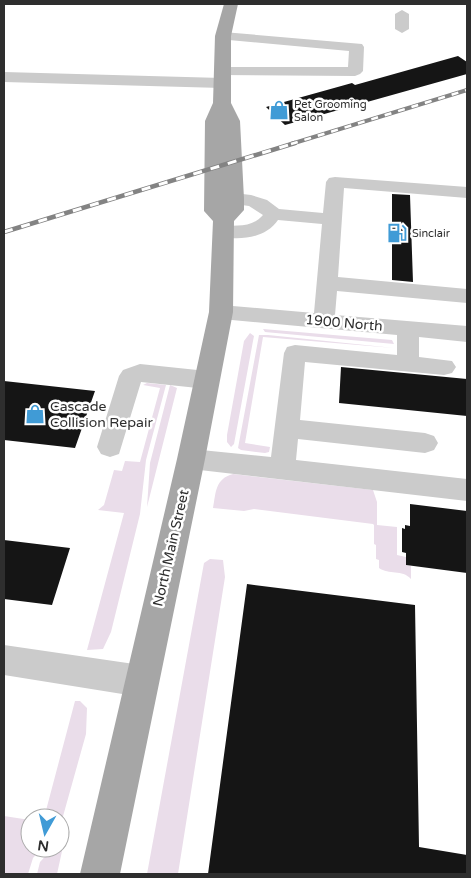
<svg xmlns="http://www.w3.org/2000/svg" width="471" height="878" font-family="'Varela Round',sans-serif">
  <rect width="100%" height="100%" fill="#fff"/>
  <path fill="#eaddea" d="M263 329 392 340 394 344 265 332Z
    M250 333 254 336 253 341 234 444 231 447 227 442V435L244 341Z
    M259 335H268L394 348 263 337 245 443 270 447 269 452 265 453 241 450 238 448Z
    M147 383 166 385 146 460 140 514 111 632 103 649 87 650 124 513 98 510 104 505 114 470 122 471 125 461 140 462 160 388 143 385Z
    M170 385 177 388 147 507 150 463Z
    M233 474 373 490 377 502V525L397 527V555L406 557V565L411 566V579C402 569 389 575 379 568V560L376 559V545L374 544V525L373 524 254 509 244 511 213 508C216 492 215 479 233 474Z
    M210 559 223 560 225 577 178 874H147L204 563Z
    M75 701H80L87 708 86 734 60 827V818H44Z
    M4 816 30 820V848H42L33 858 28 874H4Z
    M60 842H64L57 874H37L40 862 53 848H60Z"/>
  <path fill="#151515" d="M458 56 467 62V74L285 125 266 107 352 83 355 85Z
    M392 194 410 195 413 282 392 280Z
    M341 367 467 379V416L339 403Z
    M4 381 95 391 75 448 4 440Z
    M410 504 467 511V573L406 565V553L402 552V528L405 529V525L410 526Z
    M4 540 70 548 52 605 4 599Z
    M247 584 415 605 419 847 467 855V874H208Z"/>
  <g fill="none" stroke-linecap="round" stroke-linejoin="round">
    <path fill="#cbcbcb" fill-rule="evenodd" d="M402 10 409 14V29L402 33 395 29V14Z
      M223 32 362 44 364 47 363 71 360 74 355 76 218 75 215 72 218 69 223 67H348L349 51 218 39 216 36 218 33Z
      M4 72 222 78 227 80 230 83 227 86 222 88 4 82Z
      M335 177 467 187V198L344 188 338 277 467 289V303L337 291 335 315 467 326V342L419 337V357L452 361 456 367 452 373 444 375 305 362 300 420 425 433 434 436 438 443 434 450 425 453 298 439 296 460 467 479V501L191 469 182 466 178 459 182 452 191 449 271 457 284 353 287 347 295 345 397 355V335L221 319 213 317 210 312 213 307 221 305 314 313 322 224 278 220C265 239 238 241 217 236L214 232 217 228C235 223 250 230 263 215L249 206 227 203 225 199 227 195 234 193 251 195 267 200 279 209 323 213 326 182 329 178Z
      M140 364 207 371 215 374 219 380 215 386 207 389 141 382 119 454 110 457 101 454 97 447 119 376 123 370Z
      M4 645 141 665 152 670 157 681 152 692 141 697 4 675Z"/>
    <path fill="#a6a6a6" fill-rule="evenodd" d="M224 4H238L231 36V103L240 121 244 199V210L234 221 233 312 205 459 120 874H80L177 459 209 312 213 221 204 211 205 121 213 103 215 36Z"/>
    <defs>
      <path id="rail-far1" d="M291 144 467 90"/>
      <path id="rail" d="M4 232 295 143"/>
    </defs>
    <use href="#rail-far1" stroke="#838383" stroke-width="4"/>
    <use href="#rail" stroke="#838383" stroke-width="4.5"/>
    <use href="#rail-far1" stroke="#fff" stroke-width="2.5" stroke-dasharray="7" stroke-linecap="butt"/>
    <use href="#rail" stroke="#fff" stroke-width="3" stroke-dasharray="9" stroke-linecap="butt"/>
  </g>
  <defs>
    <symbol id="shop-bare" viewBox="-9 -9 18 18"><path d="M-5-2.5h2.3a2.7 3.5 0 0 1 5.4 0H5L5.5 6h-11ZM-1.5-2.5h3a1.5 2.3 0 0 0-3 0Z" fill="#409bd6" stroke="#fff" stroke-width="2.5" paint-order="stroke"/></symbol>
    <symbol id="fuel-bare" viewBox="-9 -9 18 18"><path d="M-5.5-6h7V0h2V4h1.3V-2.5L3-4.5l.8-.8L6-3V5H2.5V1h-1V6h-7ZM-4.2-4.7v3.2H.2V-4.7Z" fill="#409bd6" stroke="#fff" stroke-width="2.5" paint-order="stroke"/></symbol>
  </defs>
  <g fill-rule="evenodd">
    <use href="#shop-bare" x="265" y="96" width="28" height="28"/>
    <use href="#fuel-bare" x="383" y="219" width="28" height="28"/>
    <use href="#shop-bare" x="21" y="400" width="28" height="28"/>
  </g>
  <g text-anchor="middle" dominant-baseline="central" stroke-width="5" stroke-linejoin="round" paint-order="stroke">
    <g font-size="11" fill="#2e2e2e" stroke="#fff" text-anchor="start">
      <text x="294" y="104">Pet Grooming<tspan x="294" dy="13">Salon</tspan></text>
      <text x="412" y="233">Sinclair</text>
    </g>
    <g font-size="14" fill="#2e2e2e" stroke="#fff">
      <text transform="translate(344 323) rotate(5)">1900 North</text>
      <text transform="translate(171 548) rotate(-77)">North Main Street</text>
    </g>
    <g font-size="14" fill="#2e2e2e" stroke="#fff" text-anchor="start">
      <text x="50" y="406">Cascade<tspan x="50" dy="16">Collision Repair</tspan></text>
    </g>
  </g>
  <rect width="471" height="878" fill="none" stroke="#2e2e2e" stroke-width="10"/>
  <g transform="translate(45 833) rotate(188)"><circle r="24" fill="#ffffff" stroke="#ababab"/>
  <path d="M0-4L9 19L0 12L-9 19Z" fill="#409bd6"/>
  <text y="-8" font-size="14" font-weight="bold" text-anchor="middle" fill="#2e2e2e">N</text>
  </g>
</svg>
